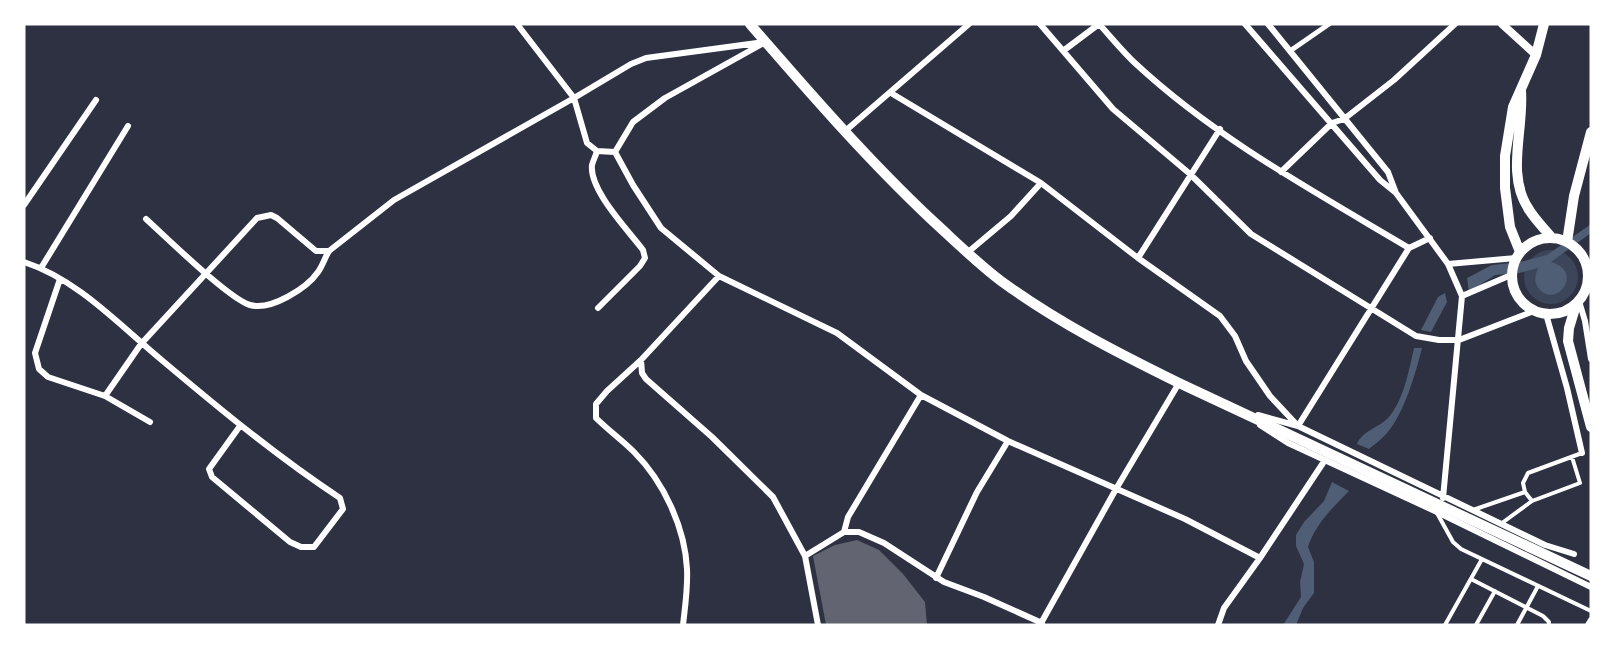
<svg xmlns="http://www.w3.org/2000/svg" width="1615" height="649" font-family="Poppins,sans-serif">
  <rect width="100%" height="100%" fill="#2d3142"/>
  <path fill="#3c4559" d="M1524 277a27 27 0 1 1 54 0a27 27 0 1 1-54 0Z"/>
  <path fill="#4f5d75" d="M1591 224V233L1551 262C1584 271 1558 308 1540 290 1533 283 1535 275 1538 268L1519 273 1495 275 1469 292 1467 278 1492 265 1520 262 1547 255Z
    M1445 293 1447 302 1431 332 1421 330 1438 297Z
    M1414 348H1422C1416 372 1404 414 1387 433 1382 439 1375 444 1369 449L1357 444C1362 431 1378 428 1388 418 1404 400 1409 370 1414 348Z
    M1332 482 1349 491C1332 508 1315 525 1308 547L1314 562V593L1303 608 1296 625H1283L1301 597 1300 582 1304 564 1296 546V535L1304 522 1324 501Z"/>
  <path fill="#626471" d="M857 540 879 550 903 574 925 602 927 625H826L813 556 835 545Z"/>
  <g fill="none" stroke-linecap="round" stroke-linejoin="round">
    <path stroke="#fff" stroke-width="4" d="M1572 457 1580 483 1532 501 1525 492 1523 483 1528 473 1582 453
      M1473 510 1525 492
      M1437 513 1453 542 1461 549 1591 611
      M1502 523 1532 501
      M1471 579 1543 616 1549 622V625
      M1445 625 1482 559
      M1476 625 1495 591
      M1517 625 1538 586"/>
    <path stroke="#fff" stroke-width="5" d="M1290 51 1329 24"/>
    <path stroke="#fff" stroke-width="6" d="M1040 24 1113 109 1190 174 1251 234 1416 336 1439 340H1459L1534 311
      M1099 24C1111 37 1123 52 1136 64 1217 139 1315 192 1409 248
      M1245 24 1380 180 1396 193 1388 172 1268 24
      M765 42 646 58 631 64 574 98 587 143 597 151 615 152 633 185 661 228 719 276 837 333 921 395 1008 441 1185 519 1260 558
      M1063 51 1099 24
      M891 93 1041 183
      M844 132 969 24
      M597 151C596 155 593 161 592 165 589 190 628 230 643 250L645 258 640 266 598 308
      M615 152 633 122 665 98 762 44
      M1281 172 1332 123 1344 119 1394 80 1455 24
      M1396 193 1448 264 1462 296 1443 498
      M24 205 96 100
      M146 219C166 237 229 299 250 305 271 311 307 288 318 272 323 265 325 257 329 251
      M967 253 1011 216 1041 183 1138 258 1220 316 1235 336 1246 361 1270 396 1298 426 1409 248 1430 238
      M1138 258 1220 129
      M24 262C79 280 120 326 164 362 221 410 278 457 340 498L343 509 314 547H301L290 542 212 477 209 469 240 426
      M1448 264 1516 258
      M41 268 128 126
      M719 276 641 360 642 373 646 379 712 437 773 497 805 556 818 625
      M60 279 35 353 39 369 48 377 105 396 150 422
      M1462 296 1511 275
      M1579 301 1585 321 1591 359
      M1546 314 1567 388 1582 453
      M641 360 607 391 596 404V418C608 430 622 440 634 452 664 482 685 528 687 569 688 588 685 607 683 625
      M105 396 141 344 257 218 271 215 277 218 316 251H329L394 200 574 98 517 24
      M1258 415 1298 426 1545 545 1574 554
      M1260 425 1288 443 1437 512 1591 587
      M844 532H859L884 543 944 582 984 597 1042 623
      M805 556 844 532 848 517 921 395
      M936 578 977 492 1008 441
      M1040 625 1116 489 1179 383
      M1218 625 1224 608 1260 558 1325 460
      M1588 625 1591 620"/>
    <path stroke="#fff" stroke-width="8" d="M1502 24 1536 55"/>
    <path stroke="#fff" stroke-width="10" d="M1521 91C1524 129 1506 174 1528 208 1534 219 1544 228 1552 238
      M1512 276a38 38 0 1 1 76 0a38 38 0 1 1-76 0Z
      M1567 242 1574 196 1591 132
      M1520 252 1510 227 1505 188V156L1513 107 1536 55 1544 24
      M1576 305 1569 328 1568 341 1591 427"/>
    <path stroke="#fff" stroke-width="10" d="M750 24C809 92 867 159 933 221 955 241 977 263 1001 281 1057 322 1118 353 1179 383L1591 576"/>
  </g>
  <rect width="1615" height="649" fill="none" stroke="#ffffff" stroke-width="51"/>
</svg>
